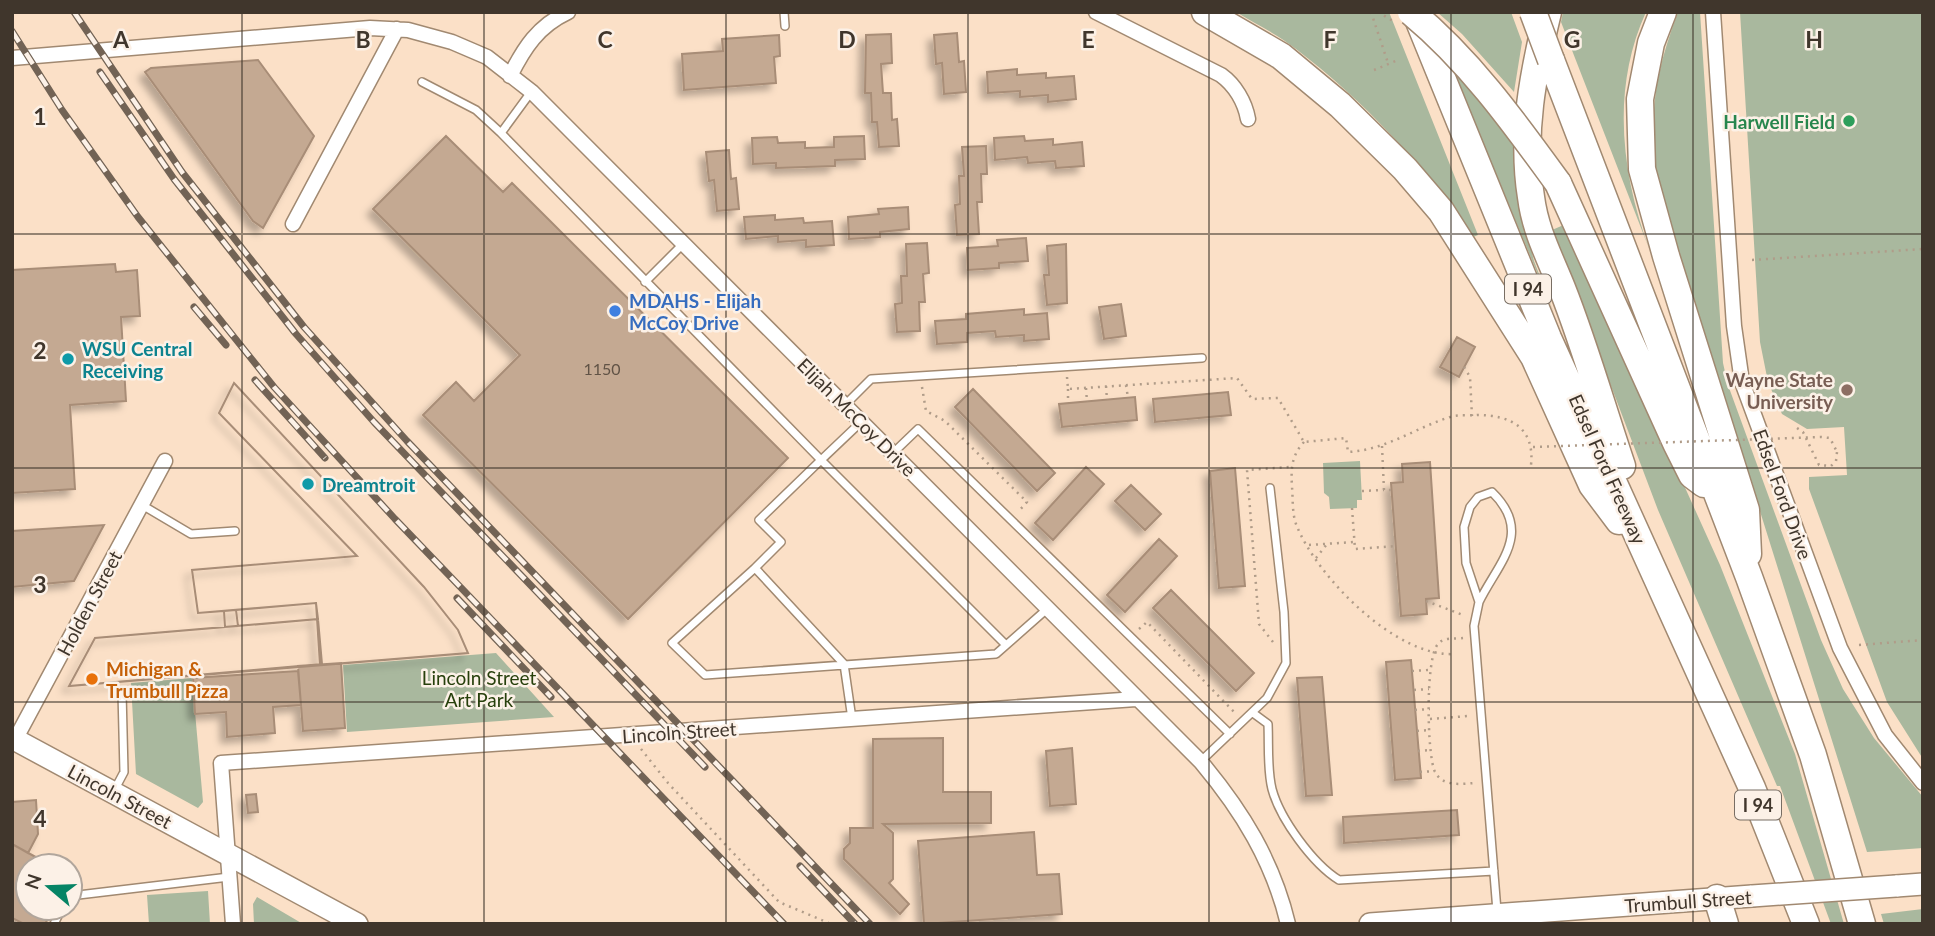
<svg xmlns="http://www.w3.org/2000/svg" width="1935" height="936" font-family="Lato,sans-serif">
  <defs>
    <filter id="shadow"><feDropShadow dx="-6" dy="6" stdDeviation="3.5" flood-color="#0004"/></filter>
  </defs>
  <rect width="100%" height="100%" fill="#fbe0c7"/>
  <path fill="#a9b89e" d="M1236 12H1389L1478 235 1473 237C1425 166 1364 101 1296 49 1278 35 1256 24 1236 12Z
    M1437 12H1511L1522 42 1514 92 1462 34Z
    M1563 12H1646C1611 89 1621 174 1650 251L1561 22Z
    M1678 12H1700L1723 363 1728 385 1821 640 1843 689 1874 738 1923 797V848L1867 852 1661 196C1646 127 1653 78 1678 12Z
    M1740 12H1923V759L1887 702 1809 489V477L1847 475 1844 427 1807 429 1782 414 1768 382 1760 342Z
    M1452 68 1515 143 1517 183 1525 225 1534 261 1554 313Z
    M1566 224 1720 565 1795 754 1844 924H1831L1780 786H1777L1658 510 1552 230Z
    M1360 461 1362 500H1357V508L1330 509 1329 497 1324 493 1323 463Z
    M496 653 554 717 347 732 343 665Z
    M192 678 203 802 198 808 136 774 131 683Z
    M208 891 210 924H149L147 895Z
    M257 897 303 924H254L253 904Z
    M1923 909V924H1884L1881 914Z"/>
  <path fill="#c4a992" stroke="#a88d77" stroke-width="2" fill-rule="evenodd" filter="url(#shadow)" d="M957 33 959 62 964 61 966 92 944 94 942 63 936 64 934 35Z
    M891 34 892 63 881 64 883 93H891L892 120 897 119 899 146 879 147 877 122H872L871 93H865L866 35Z
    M779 35 780 56 774 57 776 83 684 90 682 54 723 51 722 39Z
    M258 60 314 136 263 228 253 221 145 72 151 68Z
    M1017 69V75L1046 73V78L1074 76 1076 99 1048 102V95L1020 97V91L988 93 987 72Z
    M446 136 503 192 512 183 788 458 628 619 423 415 456 382 474 401 520 355 373 209Z
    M864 136 865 159 835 160V166L776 168V163L753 164 752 138 777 137 778 143 805 142V148L834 147V137Z
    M1024 136 1025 141 1053 139V145L1082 142 1084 166 1056 168 1055 161 1028 163 1027 157 995 160 994 138Z
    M986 146 987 174H981L982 202H977L979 234 957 235 955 205 960 204 959 176H964L962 147Z
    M729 150 731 179 736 178 739 209 717 211 714 180 709 181 706 152Z
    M908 207 909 229 880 232V237L849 239 848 217 879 214 878 209Z
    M775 215V220L803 218 804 223 832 221 834 245 806 247V240L778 242V236L746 239 744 217Z
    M1026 238 1028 261 999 263V268L968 270 967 248 998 246 997 240Z
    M927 243 929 273 923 274 925 302H919L920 331 897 332 895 304 902 303 901 276H907L906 244Z
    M1066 244 1067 303 1047 305 1044 275H1049L1047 246Z
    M115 264 116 272 137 270 140 316 121 317 126 401 70 405 75 489 12 493V270Z
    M1121 304 1126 336 1104 339 1099 307Z
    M1024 309V315L1047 313 1049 339 1024 341V335L996 337 995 331 967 333V342L937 344 935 321 966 319V314Z
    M1457 337 1475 347 1459 377 1440 367Z
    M234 383 424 587 458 630 468 653 69 686 95 638 225 627 224 611 198 613 192 570 357 556 219 413ZM316 603 318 619 238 626 236 610Z
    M234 383 424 587 458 630 468 653 320 665 316 603 198 613 192 570 357 556 219 413Z
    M973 389 1055 473 1037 491 955 407Z
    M1228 392 1231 415 1155 422 1153 399Z
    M1135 397 1137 420 1062 427 1059 404Z
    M1430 462 1439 598 1426 599 1427 614 1401 616 1391 483 1403 482 1402 464Z
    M1086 467 1104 484 1053 540 1035 523Z
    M1235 468 1245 586 1219 588 1210 471Z
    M1131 485 1161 514 1145 530 1115 501Z
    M104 525 74 581 12 587V531Z
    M1159 539 1177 556 1125 612 1107 595Z
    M1171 590 1254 673 1236 691 1153 608Z
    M236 610 238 626 225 627 224 611Z
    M318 619 322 664 69 686 95 638Z
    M1411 660 1421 778 1395 780 1386 662Z
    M341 663 345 728 303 731 298 666Z
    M298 671 301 705 273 707 275 733 227 737 226 712 195 714 193 678Z
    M1322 677 1332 795 1306 796 1297 678Z
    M943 738V792H991V823L883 824 893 833V879L889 883 909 904 900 914 844 859V849L850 843V828H873V739Z
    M1072 748 1076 804 1050 806 1046 751Z
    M256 794 258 812 248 813 246 795Z
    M36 800 38 834 28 853 12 844V802Z
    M1457 810 1459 835 1344 843 1343 817Z
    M1034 832 1037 875 1059 874 1062 914 924 924 918 841Z
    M12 844 52 866H28V908H54L45 924H24L12 918Z"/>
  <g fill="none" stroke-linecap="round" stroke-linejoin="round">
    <defs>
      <path id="lane" d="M784 12 785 26
        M422 82 476 110 501 133
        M531 92 501 133 821 460 861 422
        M645 282 684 243
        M845 405 871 379 1202 358
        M893 453 918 429 1230 734
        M142 505 191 534 235 531
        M755 568 672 643 705 675 996 654 1047 609
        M1479 602C1498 563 1534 533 1492 492L1478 497 1470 507 1464 527 1466 563 1479 602 1474 626 1497 911
        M1253 713 1268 724C1269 745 1267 769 1272 789 1280 819 1313 864 1339 880L1494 871
        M852 719 844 664 755 568 781 542 759 520 821 460 1006 645
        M1201 761 1267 698 1286 663 1284 612 1270 488
        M115 789 124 772 122 692
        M70 896 229 877
        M54 924 62 908"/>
      <path id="street" d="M1096 12 1221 75C1235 85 1245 102 1248 119
        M1713 12 1734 326 1742 382 1840 648 1885 735 1923 783
        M12 58 370 28 408 30 452 42 487 57 532 92 1201 762C1242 811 1273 861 1288 924
        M510 76C524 48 538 26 568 12
        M293 224 397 29
        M15 740 165 461
        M233 924 221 763 1136 699"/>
      <path id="secondary" d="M12 738 357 924
        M1896 886 1923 884
        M1370 924 1752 896"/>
      <path id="highway" d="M1205 12 1281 56 1340 105 1405 169 1441 211 1534 357 1592 485 1619 521
        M1548 12C1533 74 1521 134 1531 197 1535 230 1550 258 1562 288 1585 346 1602 407 1622 466
        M1663 12 1651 43 1640 99 1642 169 1666 256 1746 510 1748 554
        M1416 14 1548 338 1752 788 1806 924
        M1551 60 1749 577 1813 755 1862 924
        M1558 183 1676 443 1692 475 1704 484
        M1717 898 1725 924"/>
    </defs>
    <use href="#lane" stroke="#a18971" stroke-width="10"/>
    <use href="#street" stroke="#a18971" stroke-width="17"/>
    <use href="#secondary" stroke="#a18971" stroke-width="24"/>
    <use href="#highway" stroke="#a18971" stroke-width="29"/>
    <path stroke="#b09c89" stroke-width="2.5" stroke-dasharray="2 5" stroke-linecap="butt" d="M1371 12 1388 63
      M1378 12 1393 21
      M1374 70 1398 60
      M1752 260 1923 249
      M1464 367 1470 377 1472 416
      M1067 377 1068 389 1237 378 1252 399 1278 398 1304 442 1346 438 1348 452C1386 450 1415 428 1450 417 1458 414 1469 416 1477 415 1511 415 1535 428 1531 465
      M1126 385 1128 398
      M1106 386 1107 400
      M922 387 926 411 945 421 1027 502 1018 512
      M1086 388 1087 402
      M1068 389V403
      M1797 428 1803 432 1819 465 1831 466 1836 461 1837 452
      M1304 442C1291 456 1291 469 1292 487 1293 498 1292 513 1296 524 1316 576 1396 658 1455 654
      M1382 446 1384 490H1392
      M1362 491 1384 490
      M1352 508 1355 549 1396 546
      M1309 545 1354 542
      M1316 558 1327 544
      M1426 601 1463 615
      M1139 629 1147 622 1235 713
      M1463 638C1455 639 1443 637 1438 644 1425 658 1427 756 1435 772 1443 787 1461 784 1474 783
      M1273 642 1259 624 1247 470 1290 467
      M1859 645 1923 640
      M1412 671 1428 670
      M1414 690 1429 689
      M1415 710 1430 709
      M1430 719 1468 716
      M1417 731 1431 730
      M641 749 668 783 779 902 831 924
      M1418 751 1432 750
      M1420 772 1435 771"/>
    <use href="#lane" stroke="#fff" stroke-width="7"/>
    <use href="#street" stroke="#fff" stroke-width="14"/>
    <use href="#secondary" stroke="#fff" stroke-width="21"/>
    <use href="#highway" stroke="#fff" stroke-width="26"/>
    <defs>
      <path id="rail" d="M74 12 182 172 304 327 407 441 870 924
        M12 31 62 110 138 217 274 387 395 519 784 924
        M100 72 174 179 296 334 374 422 705 767
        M194 307 226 345
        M255 380 325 458
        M457 598 551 697
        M800 866 855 924"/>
    </defs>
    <use href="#rail" stroke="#726355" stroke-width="7"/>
    <use href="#rail" stroke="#fcf1e7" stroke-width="4.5" stroke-dasharray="13" stroke-linecap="butt"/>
    <defs>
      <path id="secondary-bridge" d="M1752 896 1896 886"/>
      <path id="highway-bridge" d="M1411 12C1470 61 1513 121 1558 183
        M1533 12 1551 60"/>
    </defs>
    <use href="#secondary-bridge" stroke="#a18971" stroke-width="24" stroke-linecap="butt"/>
    <use href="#highway-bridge" stroke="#a18971" stroke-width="29" stroke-linecap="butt"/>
    <path stroke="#b09c89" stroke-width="2.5" stroke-dasharray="2 5" stroke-linecap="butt" d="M1533 447 1821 437 1830 438 1837 452"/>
    <use href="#secondary-bridge" stroke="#fff" stroke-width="21"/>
    <use href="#highway-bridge" stroke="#fff" stroke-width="26"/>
  </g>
  <path fill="none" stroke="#40362c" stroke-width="2" stroke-opacity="0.55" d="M242 12V924M484 12V924M726 12V924M968 12V924M1209 12V924M1451 12V924M1693 12V924M12 234H1923M12 468H1923M12 702H1923"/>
  <circle fill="#2e9e5b" stroke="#fcf1e7" stroke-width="2.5" cx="1849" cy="121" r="7"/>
  <circle fill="#3f7fe0" stroke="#fcf1e7" stroke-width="2.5" cx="615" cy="311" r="7"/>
  <g fill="#0f9aa8" stroke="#fcf1e7" stroke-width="2.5">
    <circle cx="68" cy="359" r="7"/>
    <circle cx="308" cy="484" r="7"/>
  </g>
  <circle fill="#8d6e63" stroke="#fcf1e7" stroke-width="2.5" cx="1847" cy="390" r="7"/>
  <circle fill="#e8710a" stroke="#fcf1e7" stroke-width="2.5" cx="92" cy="679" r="7"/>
  <g text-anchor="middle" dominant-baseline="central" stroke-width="5" stroke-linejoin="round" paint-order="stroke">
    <g font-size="16" fill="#615346">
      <text x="602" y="368">1150</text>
    </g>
    <g fill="#fcf1e7" stroke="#786e64" stroke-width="2">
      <rect x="1505" y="274.5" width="46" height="29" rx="5"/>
      <rect x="1735" y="790.5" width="46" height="29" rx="5"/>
    </g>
    <g font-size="18" font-weight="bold" fill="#40362c">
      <text x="1528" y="289">I 94</text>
      <text x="1758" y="805">I 94</text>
    </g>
    <g font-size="19" font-weight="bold" fill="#27864d" stroke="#fcf1e7" text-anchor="end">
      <text x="1835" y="121">Harwell Field</text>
    </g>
    <g font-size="19" font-weight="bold" fill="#366cbe" stroke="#fcf1e7" text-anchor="start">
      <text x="629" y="300">MDAHS - Elijah<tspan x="629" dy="22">McCoy Drive</tspan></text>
    </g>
    <g font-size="19" font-weight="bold" fill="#0d838f" stroke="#fcf1e7" text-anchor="start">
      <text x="82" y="348">WSU Central<tspan x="82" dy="22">Receiving</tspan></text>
      <text x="322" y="484">Dreamtroit</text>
    </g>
    <g font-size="19" font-weight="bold" fill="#785e54" stroke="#fcf1e7" text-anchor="end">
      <text x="1833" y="379">Wayne State<tspan x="1833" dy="22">University</tspan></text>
    </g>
    <g font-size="19" fill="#40362c" stroke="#fcf1e7">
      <text transform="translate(857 417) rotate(45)">Elijah McCoy Drive</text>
      <text transform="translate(1608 469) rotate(66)">Edsel Ford Freeway</text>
      <text transform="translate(1783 494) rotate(70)">Edsel Ford Drive</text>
      <text transform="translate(89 603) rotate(-62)">Holden Street</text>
      <text transform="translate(679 732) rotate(-4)">Lincoln Street</text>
      <text transform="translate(120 796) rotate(28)">Lincoln Street</text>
      <text transform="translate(1688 901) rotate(-4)">Trumbull Street</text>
    </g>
    <g font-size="19" font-weight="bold" fill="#c56008" stroke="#fcf1e7" text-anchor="start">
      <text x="106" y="668">Michigan &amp;<tspan x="106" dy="22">Trumbull Pizza</tspan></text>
    </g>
    <g font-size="19" fill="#27400c" stroke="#fcf1e7">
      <text x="479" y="677">Lincoln Street<tspan x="479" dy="22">Art Park</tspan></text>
    </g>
  </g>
  <g font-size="23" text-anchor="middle" font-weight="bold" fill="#40362c" stroke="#fcf1e7" stroke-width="5" stroke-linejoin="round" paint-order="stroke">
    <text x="121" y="48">A</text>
    <text x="363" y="48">B</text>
    <text x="605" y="48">C</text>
    <text x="847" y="48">D</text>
    <text x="1088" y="48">E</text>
    <text x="1330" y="48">F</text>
    <text x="1572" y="48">G</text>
    <text x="1814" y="48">H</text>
    <text x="40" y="125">1</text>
    <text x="40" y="359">2</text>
    <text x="40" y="593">3</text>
    <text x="40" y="827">4</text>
  </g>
  <rect width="1935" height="936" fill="none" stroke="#40362c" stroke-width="28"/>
  <g transform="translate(49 887) rotate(289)"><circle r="33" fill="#fcf1e7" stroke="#b1a69c" stroke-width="2"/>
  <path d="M0-5L12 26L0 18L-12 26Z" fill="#068465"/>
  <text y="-10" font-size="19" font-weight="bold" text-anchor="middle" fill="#40362c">N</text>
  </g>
</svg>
